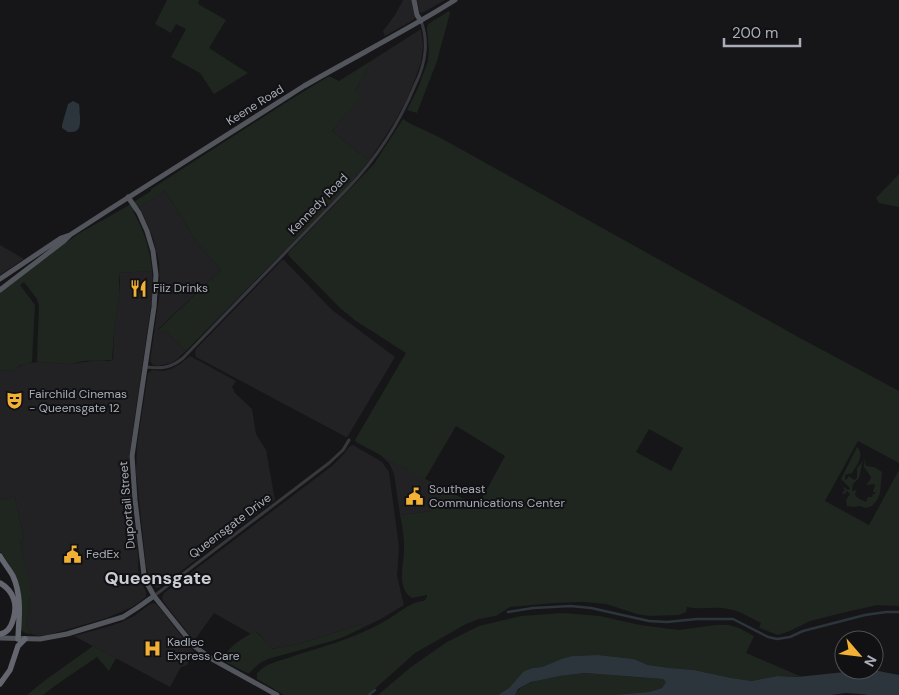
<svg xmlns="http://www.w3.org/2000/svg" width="899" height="695" font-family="'DM Sans',sans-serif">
  <rect width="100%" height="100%" fill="#161618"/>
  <path fill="#222225" d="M403 0H412L415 19 385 36 383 31 395 15Z
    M417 0H445L424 12 420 13Z
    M421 29 423 46 421 62 415 79 407 99 394 123 369 161 332 131 362 95 355 91 371 61Z
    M165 191 199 245 221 270 158 329 166 332 186 351 176 360 171 363 158 366 153 365 150 361 159 298 160 287 159 262 153 238 146 221 139 207Z
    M0 245 24 259 0 275Z
    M282 260H284L332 310 395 357 348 436 346 437 196 357 195 353 196 349Z
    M152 271 153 288 151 306 129 456V479L138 555V568L140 578 146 592V596L145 598 132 607 107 618 48 635 39 636 31 634 26 623 30 610 28 599 31 598 20 539 24 538 15 497 0 500V370L12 371 15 368 24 364 38 362 69 364 100 360 110 361 113 359 114 331 119 296 120 281 119 273Z
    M190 356 236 381 232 387 235 393 252 409 256 434 266 450 275 500 160 587 157 588 151 584 146 566 136 472 137 446 148 373 152 370 163 371 171 369 180 364Z
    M353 445 382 462 389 472 399 547 397 576 404 605 379 620 364 627 362 624 299 644 271 649 267 642 256 631 251 634 214 613 194 641 163 601 162 598 164 593 332 466 343 455 349 447Z
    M378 453 444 489 432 511 400 515 394 474 389 463Z
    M154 603 158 606 194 652 187 665 181 667 170 687 74 636 110 626 122 622 134 616 150 604Z"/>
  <path fill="#1e261f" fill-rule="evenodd" d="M167 0H199L198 4 226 20 209 48 248 73 214 94 200 73 171 57 186 29 176 24 171 33 155 24Z
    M449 11 450 13 437 61 417 113 407 110 418 88 428 61 429 50 427 28 428 24Z
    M371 61 355 91 363 95 332 131 369 161 348 186 186 351 166 332 158 330 221 270 199 245 165 191 133 211C144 230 150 249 152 271L119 273V296L114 331 112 360 85 361 69 364 38 362 37 361 39 305 37 299 24 282 20 285 35 305 32 361 31 363 20 365 12 371 0 370V292L78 234 124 208 151 191V189L285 103 329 76 339 81Z
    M403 119 411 124 437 136 800 338 899 391V463L858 441 825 501 869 525 899 470V606L877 605 842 613 810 621 790 631 778 635 759 628 761 623C750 618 739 610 728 609 714 606 701 610 687 607L686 612 679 615 649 616 637 614 606 604 583 602 554 603 510 607 496 616 479 619 466 624 415 653 368 695H284L257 679V673L264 667 270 664C311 649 353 641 390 618 400 612 412 601 424 601L427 597V595L412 598C395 587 405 563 404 546 404 536 402 525 400 515L432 511 444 489 478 506 505 456 456 426 425 479 356 442 355 440 406 353 356 321 340 308 289 256 288 253 374 164ZM649 429 683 448 671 471 636 452Z
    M899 174V207L879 203 876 198Z
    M857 447C865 455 857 465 852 473L845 475V479L846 480 849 476 854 480 857 478V468L862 462 863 459 859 478 853 484 852 491 857 490 855 494C856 498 862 500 866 502L868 497H872L873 494H875V492H873L875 484 866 485 870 480 871 477 864 467 865 458 866 466 874 467 882 472 880 493 877 500 872 506 866 508 860 506 853 507 847 506 846 500 850 494 847 491 845 494 841 493H842L845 490 843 488 844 487 848 490 850 489 849 487 841 479Z
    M15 497 24 538 20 540 32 597 28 599 30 610 26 623 31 634 25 633 20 629 21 598 19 585 9 564 0 551V500Z
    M563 613 600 616 640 625 679 630 715 625H729L739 628 754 636 746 653 802 677 777 676 752 681 731 678 694 670 670 668 648 665 634 659 598 655 572 656 542 667 533 668 524 671 509 688 498 695H378L411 667 447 642 479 626 521 616Z
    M362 624 364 627 346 636 332 641 268 659 260 663 249 673H247L222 660C230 644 241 640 255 631L267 642 272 649 299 644Z
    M93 646 116 658 109 671 97 657 56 685 43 695H27L44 681Z
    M585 673 663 679 667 682 662 688 649 692 613 695H514C526 677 565 675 585 673Z"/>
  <path fill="#2c353c" d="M73 101 79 104C80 108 79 111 80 116 80 126 81 133 68 132L62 128V125L68 104Z
    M598 655 634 659 648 665 670 668 694 670 731 678 752 681 777 676 797 677 864 670H873L899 675V695H868L860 694 846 693 831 695H613L649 692 662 688 666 682 663 679 585 673 559 676 531 682 518 689 515 695H498L509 688 524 671 533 668 542 667 562 659 572 656Z"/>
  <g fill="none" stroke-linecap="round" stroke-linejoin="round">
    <path stroke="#2c353c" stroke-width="2.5" d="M508 612 533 608 571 606 591 608 649 621 667 622 697 619H733L768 637 777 639 790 637 803 631 865 615 886 612H899
      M369 695 375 690"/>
    <path stroke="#37383d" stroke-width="3" d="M146 367C161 369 171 368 183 358L347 189C376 159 399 124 415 85 420 75 424 64 425 52 426 41 425 31 421 21
      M154 596 329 463 343 450 349 440"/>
    <path stroke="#53555c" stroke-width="5" d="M414 0 417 15 421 21
      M128 197 139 213 147 231 153 251 156 275 154 307 132 456 135 500 144 575 148 585 154 596 194 646 212 659 277 695
      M0 279 61 238 70 235
      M0 290 64 241 70 235 107 211 304 86C354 57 406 31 455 0
      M0 638 40 639 67 634 123 617 137 608 154 596"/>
    <path stroke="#63666e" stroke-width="5.5" d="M0 556C4 563 9 569 13 576 22 596 19 618 18 639
      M0 583C14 591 18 605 13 620 11 627 8 633 0 634
      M0 684 10 670 18 646 25 639"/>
  </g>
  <defs>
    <symbol id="restaurant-bare" viewBox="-9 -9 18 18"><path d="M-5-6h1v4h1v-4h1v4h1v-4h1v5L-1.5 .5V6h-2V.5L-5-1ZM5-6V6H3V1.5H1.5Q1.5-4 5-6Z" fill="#f2b134" stroke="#111113" stroke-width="2.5" paint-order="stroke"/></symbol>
    <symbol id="theatre-bare" viewBox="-9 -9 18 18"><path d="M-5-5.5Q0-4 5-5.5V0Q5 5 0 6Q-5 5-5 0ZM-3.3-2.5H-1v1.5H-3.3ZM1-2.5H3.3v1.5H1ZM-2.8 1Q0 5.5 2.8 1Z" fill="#f2b134" stroke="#111113" stroke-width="2.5" paint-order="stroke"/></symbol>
    <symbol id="civic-bare" viewBox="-9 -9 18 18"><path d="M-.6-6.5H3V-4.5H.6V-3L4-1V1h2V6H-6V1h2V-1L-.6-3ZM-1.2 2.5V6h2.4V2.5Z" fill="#f2b134" stroke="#111113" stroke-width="2.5" paint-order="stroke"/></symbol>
    <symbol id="hospital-bare" viewBox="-9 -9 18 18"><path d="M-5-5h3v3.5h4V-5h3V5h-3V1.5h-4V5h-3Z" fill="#f2b134" stroke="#111113" stroke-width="2.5" paint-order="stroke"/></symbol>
  </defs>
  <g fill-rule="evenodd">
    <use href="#restaurant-bare" x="126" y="276" width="25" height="25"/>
    <use href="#theatre-bare" x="2" y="388" width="25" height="25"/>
    <use href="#civic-bare" x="402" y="484" width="25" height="25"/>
    <use href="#civic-bare" x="60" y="542" width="25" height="25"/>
    <use href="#hospital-bare" x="140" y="636" width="25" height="25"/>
  </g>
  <g text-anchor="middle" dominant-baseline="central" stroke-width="4" stroke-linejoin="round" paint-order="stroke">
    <g font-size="12" fill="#a8adb8" stroke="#111113">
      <text transform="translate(255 105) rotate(-32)">Keene Road</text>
      <text transform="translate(318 204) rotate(-46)">Kennedy Road</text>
      <text transform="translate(127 505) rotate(-95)">Duportail Street</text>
      <text transform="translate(230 526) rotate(-37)">Queensgate Drive</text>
    </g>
    <g font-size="12" fill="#a8adb8" stroke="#111113" text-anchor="start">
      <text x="153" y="288">Fiiz Drinks</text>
      <text x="29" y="394">Fairchild Cinemas<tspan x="29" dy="14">- Queensgate 12</tspan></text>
      <text x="429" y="489">Southeast<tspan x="429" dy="14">Communications Center</tspan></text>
      <text x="86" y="554">FedEx</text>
      <text x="167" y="642">Kadlec<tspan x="167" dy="14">Express Care</tspan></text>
    </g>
    <g font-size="18" font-weight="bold" fill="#c9ccd4" stroke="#111113">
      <text x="158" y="578">Queensgate</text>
    </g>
  </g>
  <g transform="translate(859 655) rotate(118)"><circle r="24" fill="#111113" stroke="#4d4f55"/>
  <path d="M0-4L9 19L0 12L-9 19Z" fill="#f2b134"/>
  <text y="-8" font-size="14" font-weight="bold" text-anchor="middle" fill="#a8adb8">N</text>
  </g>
  <path d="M724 38v8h76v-8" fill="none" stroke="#a8adb8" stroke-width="2.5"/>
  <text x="732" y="38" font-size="15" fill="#a8adb8" stroke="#111113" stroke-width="4" paint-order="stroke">200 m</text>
</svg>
